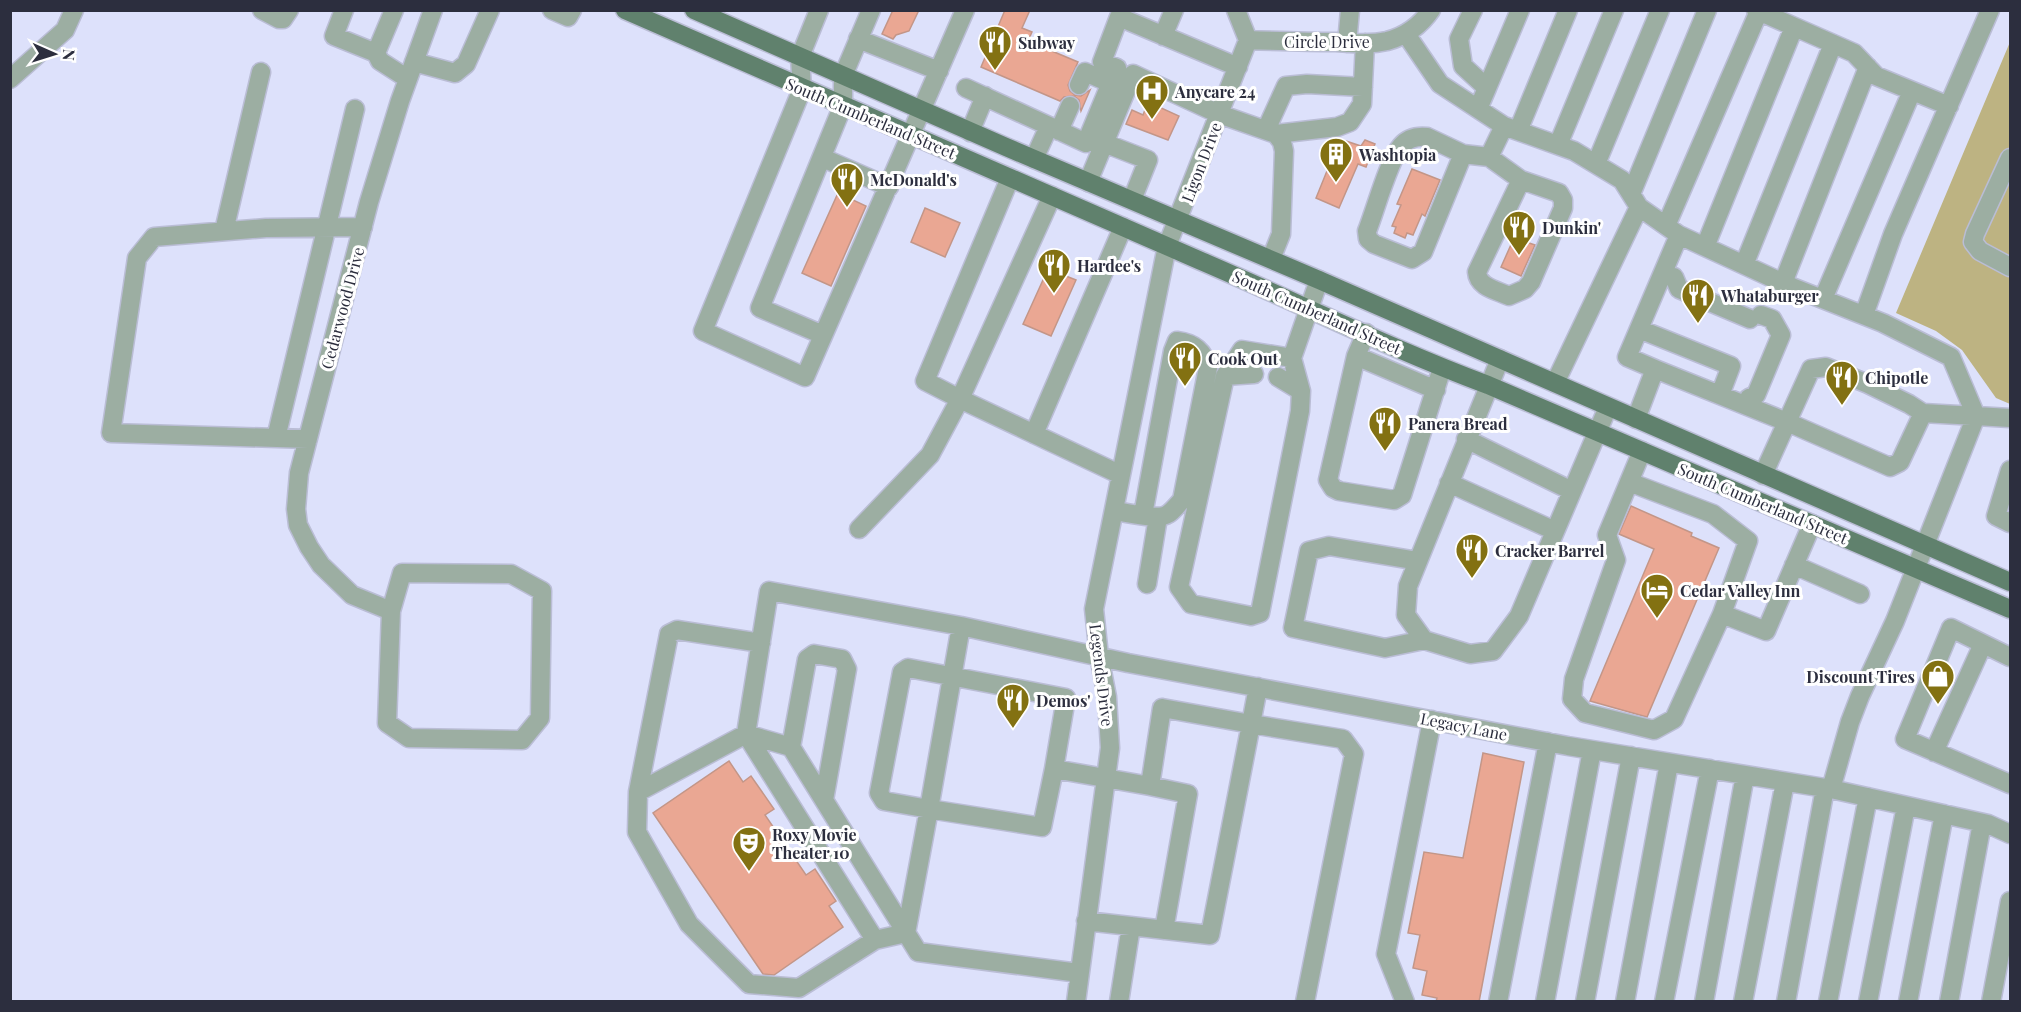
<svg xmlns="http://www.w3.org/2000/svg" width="2021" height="1012" font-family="'Playfair Display',serif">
  <rect width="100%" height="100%" fill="#dde1fb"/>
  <path fill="#bdb382" d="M2010 42V404L1996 398 1962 350 1936 331 1896 313Z"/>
  <path fill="#eaa793" stroke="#c39688" stroke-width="1.5" d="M893 10H919L909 31 896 35 893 39 882 34Z
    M1005 10H1030L1022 28 1032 32 1028 41 1078 62 1068 85 1070 91 1075 95 1081 96 1090 90 1081 111 1079 100 1074 96 1064 97 1060 101 981 67Z
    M1148 102 1179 116 1168 140 1126 124 1132 110 1143 115Z
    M1340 139 1361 146 1365 140 1375 144 1366 167 1358 164 1339 208 1316 198Z
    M1412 169 1440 180 1425 216 1422 214 1413 235 1407 233 1405 238 1394 233 1396 227 1392 226 1401 205 1397 204Z
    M838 193 866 206 831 286 802 273Z
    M925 208 960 223 945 257 911 242Z
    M1514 238 1535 245 1521 276 1501 267Z
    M1048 269 1076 280 1051 336 1023 324Z
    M1631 506 1692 533 1691 536 1719 548 1647 717 1590 701 1654 549 1619 534Z
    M1483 753 1524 762 1479 1002H1436L1437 998 1422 995 1427 971 1413 968 1420 935 1408 933 1424 852 1463 858Z
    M729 761 743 782 751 776 774 809 765 815 806 875 815 869 836 901 829 906 843 927 774 975 763 974 653 813Z"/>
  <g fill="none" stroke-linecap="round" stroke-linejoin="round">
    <defs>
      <path id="minor" d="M262 10 279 19H283L289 10
        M344 10 334 36 376 53 394 10
        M552 10 568 17 572 10
        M819 10 800 57 802 89 703 331 805 377 965 10
        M1473 10 1459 39 1463 66 1487 88 1478 109
        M1756 10 1854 53 1876 76 1949 106
        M1406 34 1440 84 1504 126 1574 151 1622 180 1639 207
        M1163 36 1174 10
        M858 39 939 71
        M1248 40C1277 41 1307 42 1336 42 1353 43 1370 45 1387 41 1406 36 1420 26 1431 10
        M1347 43 1350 10
        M376 53 380 61 408 79
        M414 62 455 73 466 64 490 10
        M10 79 65 30 74 10
        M1079 85 1085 72 1110 83
        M966 88 1086 143 1117 68 1102 62 1119 17 1238 67
        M1487 88 1520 10
        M1504 126 1489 157 1521 180 1559 193 1563 200V208L1531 282 1525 289 1509 296C1496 290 1478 287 1477 272L1521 180
        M1266 130 1286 86 1307 84 1363 87
        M1059 131 1070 106
        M1518 131 1568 10
        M970 132 985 96
        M1104 143 1148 160 1132 200
        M1558 145 1614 10
        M1463 154 1423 252 1412 259 1374 244 1368 239 1367 231C1375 211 1389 160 1401 146 1408 138 1418 136 1427 137L1463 154 1489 157
        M823 158 889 187
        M2010 158 1975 234 1973 242 1980 251 2010 267
        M1034 159 1049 126
        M1596 164 1660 10
        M1088 182 1133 74 1219 114 1276 134 1337 127 1350 122 1362 104 1365 43
        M1631 194 1707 10
        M1052 196 960 399 1121 475
        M1666 226 1759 11
        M224 231 261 72
        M1705 247 1794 27
        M1271 259 1281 234 1284 151 1282 142 1276 134
        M1744 265 1833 44
        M1674 277 1679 289 1750 319
        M1783 283 1868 67
        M1823 299 1912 91
        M1864 315 1893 234 1990 10
        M1639 329 1731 366 1720 395
        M1366 333 1356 356 1328 480 1333 488 1339 491 1394 500 1402 495 1442 368
        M823 335 760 308 843 105V76L871 10
        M1356 356 1436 390
        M1292 358 1242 350 1225 376 1179 587 1191 604 1251 616 1260 613 1300 411 1301 391 1292 358 1319 280
        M1500 359 1408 586 1406 615 1424 640 1470 654 1493 651 1519 616 1608 407
        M1225 376 1254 374
        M1278 377 1301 391
        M1555 383 1639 207 1679 235 1792 287 1883 323 1951 357 1976 416 1923 413 1900 462 1890 467 1787 422 1655 369
        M1749 398 1756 395 1781 335 1772 319 1761 315
        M1636 419 1655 369 1627 357 1679 235
        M1034 434 1123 227
        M276 438 355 109
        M308 439 111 433 137 258 154 237 266 228 363 227
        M1466 439 1572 491
        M1642 451 1607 535 1616 560 1574 679 1572 699 1585 713 1654 730 1674 719 1722 614 1766 631 1812 524
        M2010 470 1996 516 2010 523
        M1763 475 1811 369 1826 367 1868 384 1909 404 1923 413
        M1629 482 1713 514 1748 541 1722 614
        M1449 483 1555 531
        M1114 511C1126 512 1158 521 1168 514 1173 511 1178 504 1182 500L1208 368C1204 351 1194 343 1177 341L1173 351 1143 515
        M859 529 930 455 960 399 925 381 1010 178
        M1418 561 1329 546 1309 551 1293 628 1385 648 1424 640
        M1794 565 1860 594
        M1147 584 1158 517
        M391 611 402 573 511 574 542 591 540 718 522 740 409 738 387 723 391 611 352 595 321 565 309 547 298 525 296 509 299 473 369 202 400 101 433 10
        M961 626 929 809 1042 827 1054 769 1150 786 1162 708 1251 724 1258 687
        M2010 657 1951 628 1905 739 2010 784
        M791 747 807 659 814 654 842 659 847 669 824 800
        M1934 752 1983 644
        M1150 786 1188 794 1164 930
        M1831 789 1850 722 1860 696 1895 621 1976 416 2010 418
        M638 792 669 634 677 630 761 643
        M1086 921 1210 935 1251 724 1343 739 1354 754 1305 1002
        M875 940 746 734 638 792 637 832 689 924 749 984 799 988 875 940 906 933 929 809 884 801 879 793 902 672 908 668 1066 698 1054 769
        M1079 973 918 952 791 747 746 734 769 591 961 626 1128 663 1568 746 1831 789 1988 824 2010 834
        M1076 1002 1110 748 1107 697 1099 656 1094 609 1167 246 1248 40 1236 10
        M1119 1002 1131 926
        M1405 1002 1386 954 1432 720
        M1498 1002 1548 742
        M1545 1002 1592 750
        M1585 1002 1631 756
        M1625 1002 1669 763
        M1664 1002 1710 769
        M1704 1002 1745 775
        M1743 1002 1785 782
        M1786 1002 1825 788
        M1828 1002 1868 797
        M1868 1002 1906 806
        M1908 1002 1944 814
        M1949 1002 1982 823
        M1991 1002 2010 901"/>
      <path id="major" d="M625 10C817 95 1009 178 1201 261 1297 302 1391 349 1488 385L2010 609
        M694 10 1006 147 1319 280 2010 582"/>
    </defs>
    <use href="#minor" stroke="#babdd5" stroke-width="21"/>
    <use href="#major" stroke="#babdd5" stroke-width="21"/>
    <use href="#minor" stroke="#9caea2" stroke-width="18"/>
    <use href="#major" stroke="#60816d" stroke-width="18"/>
  </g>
  <defs>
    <symbol id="restaurant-pin" viewBox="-11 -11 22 30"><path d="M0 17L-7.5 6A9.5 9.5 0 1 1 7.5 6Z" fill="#837112" stroke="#fff"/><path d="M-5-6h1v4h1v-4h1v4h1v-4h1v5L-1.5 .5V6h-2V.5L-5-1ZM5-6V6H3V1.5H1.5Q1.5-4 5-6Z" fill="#fff"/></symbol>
    <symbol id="hospital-pin" viewBox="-11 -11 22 30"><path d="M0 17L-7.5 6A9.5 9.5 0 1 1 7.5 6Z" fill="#837112" stroke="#fff"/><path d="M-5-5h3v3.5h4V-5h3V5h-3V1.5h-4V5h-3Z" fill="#fff"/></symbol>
    <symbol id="building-pin" viewBox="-11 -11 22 30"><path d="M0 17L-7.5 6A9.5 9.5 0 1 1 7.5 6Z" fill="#837112" stroke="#fff"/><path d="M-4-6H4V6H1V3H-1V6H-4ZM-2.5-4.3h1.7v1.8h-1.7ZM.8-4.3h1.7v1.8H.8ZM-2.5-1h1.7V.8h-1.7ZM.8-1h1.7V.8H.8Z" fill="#fff"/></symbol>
    <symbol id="hotel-pin" viewBox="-11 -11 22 30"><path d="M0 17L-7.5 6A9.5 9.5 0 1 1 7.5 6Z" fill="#837112" stroke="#fff"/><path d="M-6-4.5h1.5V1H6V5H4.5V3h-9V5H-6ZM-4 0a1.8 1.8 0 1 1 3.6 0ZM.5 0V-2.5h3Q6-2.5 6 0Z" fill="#fff"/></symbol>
    <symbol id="shop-pin" viewBox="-11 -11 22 30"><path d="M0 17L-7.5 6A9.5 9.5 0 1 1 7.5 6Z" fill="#837112" stroke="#fff"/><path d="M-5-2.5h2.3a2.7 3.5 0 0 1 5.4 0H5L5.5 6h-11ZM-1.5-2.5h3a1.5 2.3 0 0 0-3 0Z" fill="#fff"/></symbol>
    <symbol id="theatre-pin" viewBox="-11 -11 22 30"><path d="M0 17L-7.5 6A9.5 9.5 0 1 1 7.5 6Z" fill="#837112" stroke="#fff"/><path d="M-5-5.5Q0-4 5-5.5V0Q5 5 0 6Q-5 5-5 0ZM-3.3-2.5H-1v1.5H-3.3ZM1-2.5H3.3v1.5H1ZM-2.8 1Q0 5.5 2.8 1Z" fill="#fff"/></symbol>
  </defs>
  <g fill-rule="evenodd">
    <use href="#restaurant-pin" x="976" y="23" width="38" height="52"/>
    <use href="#hospital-pin" x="1133" y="72" width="38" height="52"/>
    <use href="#building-pin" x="1317" y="135" width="38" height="52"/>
    <use href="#restaurant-pin" x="828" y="160" width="38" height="52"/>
    <use href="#restaurant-pin" x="1500" y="208" width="38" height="52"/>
    <use href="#restaurant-pin" x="1035" y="246" width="38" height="52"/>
    <use href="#restaurant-pin" x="1679" y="276" width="38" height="52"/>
    <use href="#restaurant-pin" x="1166" y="339" width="38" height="52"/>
    <use href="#restaurant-pin" x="1823" y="358" width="38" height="52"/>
    <use href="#restaurant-pin" x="1366" y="404" width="38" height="52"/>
    <use href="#restaurant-pin" x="1453" y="531" width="38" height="52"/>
    <use href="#hotel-pin" x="1638" y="571" width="38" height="52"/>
    <use href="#shop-pin" x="1919" y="657" width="38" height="52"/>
    <use href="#restaurant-pin" x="994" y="681" width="38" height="52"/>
    <use href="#theatre-pin" x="730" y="824" width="38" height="52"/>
  </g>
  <g text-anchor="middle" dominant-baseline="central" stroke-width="6" stroke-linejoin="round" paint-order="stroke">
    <g font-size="16" fill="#2c2e3e" stroke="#fff">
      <text x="1327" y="41">Circle Drive</text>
      <text transform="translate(871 118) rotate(23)">South Cumberland Street</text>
      <text transform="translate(1201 162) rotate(-69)">Ligon Drive</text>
      <text transform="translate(342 308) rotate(-75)">Cedarwood Drive</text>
      <text transform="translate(1317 312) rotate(24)">South Cumberland Street</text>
      <text transform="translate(1763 503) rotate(23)">South Cumberland Street</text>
      <text transform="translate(1102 675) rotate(83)">Legends Drive</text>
      <text transform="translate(1464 726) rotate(11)">Legacy Lane</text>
    </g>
    <g font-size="16" font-weight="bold" fill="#2c2e3e" stroke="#fff" text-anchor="start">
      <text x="1018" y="42">Subway</text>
      <text x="1175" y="91">Anycare 24</text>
      <text x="1359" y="154">Washtopia</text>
      <text x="870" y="179">McDonald's</text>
      <text x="1542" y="227">Dunkin'</text>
      <text x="1077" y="265">Hardee's</text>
      <text x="1721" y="295">Whataburger</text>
      <text x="1208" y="358">Cook Out</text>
      <text x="1865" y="377">Chipotle</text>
      <text x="1408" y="423">Panera Bread</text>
      <text x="1495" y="550">Cracker Barrel</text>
      <text x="1680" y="590">Cedar Valley Inn</text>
      <text x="1915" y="676" text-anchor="end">Discount Tires</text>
      <text x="1036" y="700">Demos'</text>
      <text x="772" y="834">Roxy Movie<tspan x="772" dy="18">Theater 10</tspan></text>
    </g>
  </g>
  <rect width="2021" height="1012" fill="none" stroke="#2c2e3e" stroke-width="24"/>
  <g transform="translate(54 54) rotate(93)" stroke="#ffffff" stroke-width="4.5" paint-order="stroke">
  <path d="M0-4.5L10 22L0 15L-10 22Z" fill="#2c2e3e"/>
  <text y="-9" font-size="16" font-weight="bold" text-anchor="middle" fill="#2c2e3e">N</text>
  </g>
</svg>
